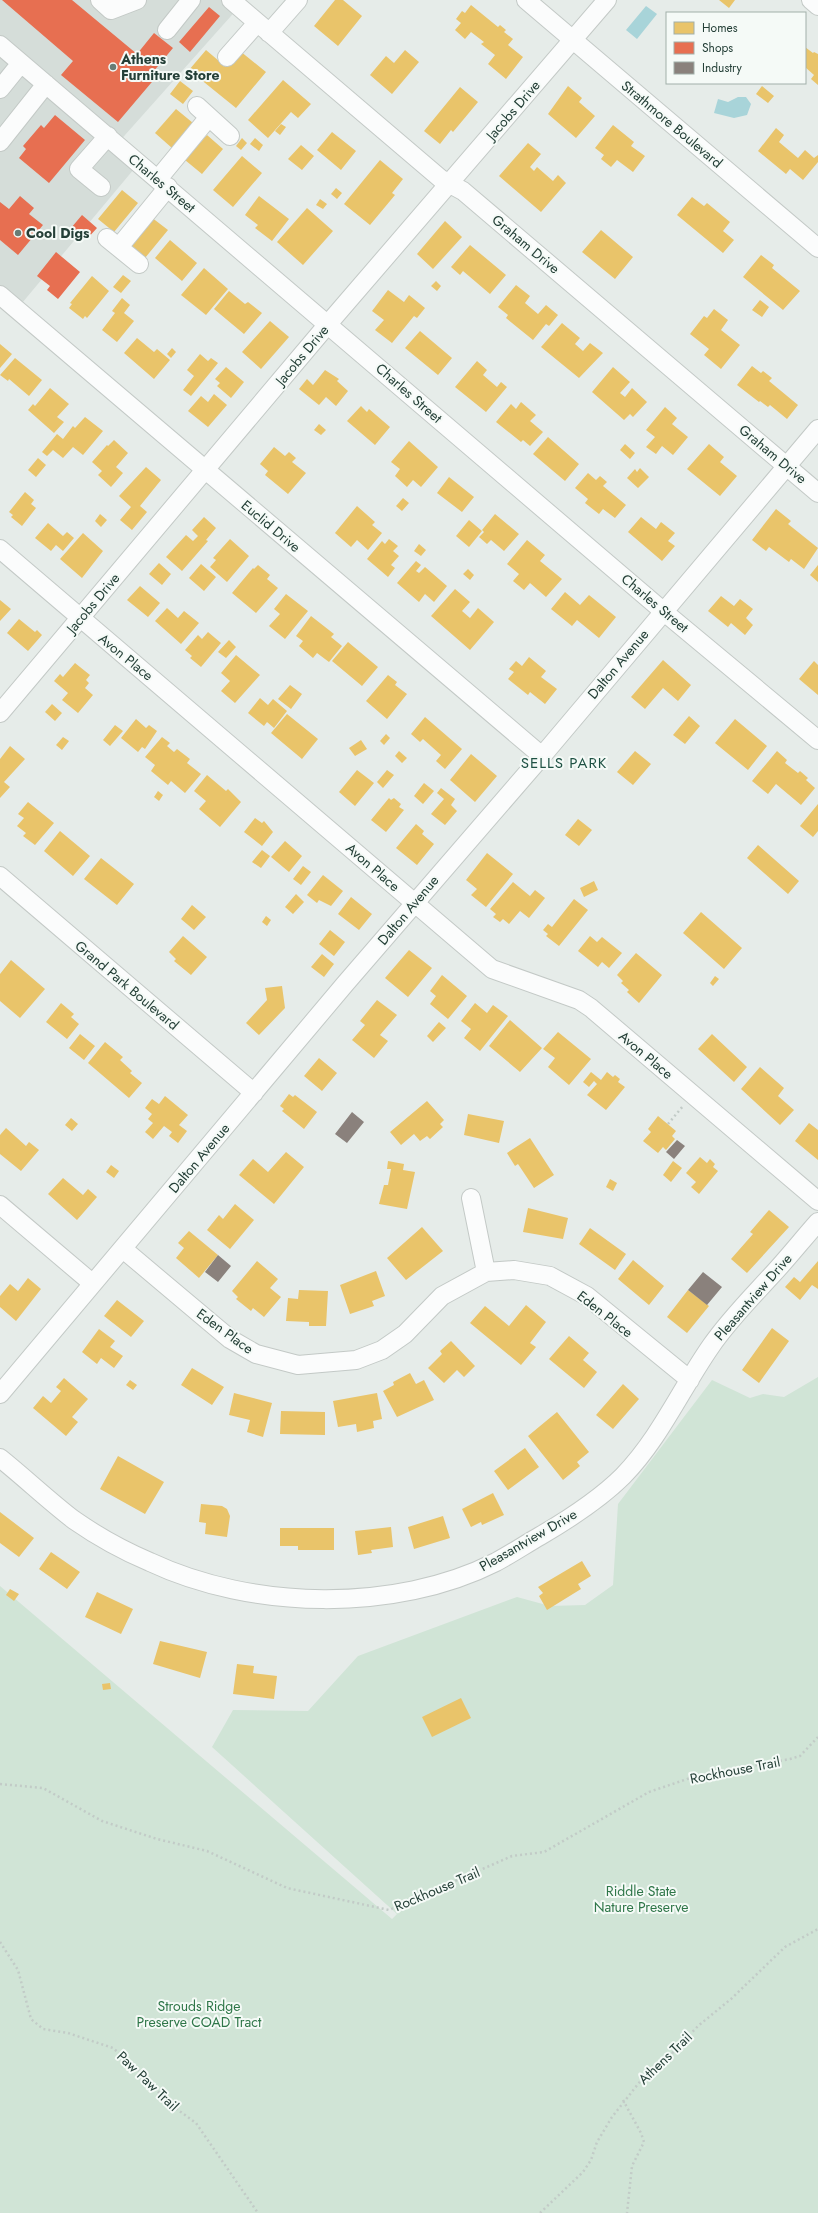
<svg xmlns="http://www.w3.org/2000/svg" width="818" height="2213" font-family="Jost,sans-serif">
  <rect width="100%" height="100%" fill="#e6ece9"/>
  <path fill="#d5ddd9" d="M0 0H231L239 7 117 144 139 163 17 309 0 295Z"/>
  <path fill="#d0e4d6" d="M818 1377V2213H0V1586L392 1919 397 1914 212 1747 233 1710 308 1711 358 1656 517 1597 550 1606 585 1605 613 1585 618 1504 712 1380 750 1398 763 1394 784 1397Z"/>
  <path fill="#a8d4d9" d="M646 6 657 14 637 39 626 30Z
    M738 97H746L751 104 747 115 734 118 714 113 718 99 728 102Z"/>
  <path fill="#e9c46a" d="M335 0H343L362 16 338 46 314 26Z
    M719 0H735L729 8Z
    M471 5 498 27 500 25 506 30 504 32 513 39 508 45 523 57 506 79 488 64 495 55 481 44 484 42 471 32 465 39 455 30 461 23 456 19 462 11 465 13Z
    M805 47 813 53 814 52 818 54V85L811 79 814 75 805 67Z
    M206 50 226 67 240 51 266 72 236 108 189 70Z
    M405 50 419 62 392 94 370 75 386 56 394 63Z
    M283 80 311 104 298 118 291 112 268 138 248 120Z
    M180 81 193 91 183 104 170 94Z
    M568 86 582 98 579 102 595 116 576 138 548 114Z
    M762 86 774 96 768 103 756 94Z
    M460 87 478 102 453 132 451 130 440 144 424 131Z
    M176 109 193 123 172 148 155 133Z
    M281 124 286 127 280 135 275 131Z
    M613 125 634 142 631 146 645 156 633 172 617 160 611 167 601 159 604 155 595 148Z
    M776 128 784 135 779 142 798 158 805 150 814 158 818 155V162L803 180 790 169 786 174 758 151Z
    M332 132 356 151 341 170 317 150Z
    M207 135 223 149 202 174 185 160Z
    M242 138 247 143 241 150 236 146Z
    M255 138 263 145 259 151 250 144Z
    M528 143 541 154 530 167 534 171 537 167 553 181 558 175 566 183 541 212 499 176Z
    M301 145 314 156 302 170 288 159Z
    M242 156 262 173 233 207 213 190Z
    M380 160 403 179 392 193 395 195 370 225 344 204Z
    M336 188 342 193 337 199 331 194Z
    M122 190 138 203 114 232 98 219Z
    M259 196 289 219 272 241 255 228 258 225 245 215Z
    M692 197 704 206 707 203 730 222 723 231 734 240 723 253 677 215Z
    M320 199 327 204 323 209 316 205Z
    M307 208 333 231 303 265 277 242Z
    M151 217 168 230 145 258 129 244Z
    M445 221 462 237 433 269 417 254Z
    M601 230 633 257 615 279 582 252Z
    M170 240 197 263 182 281 155 258Z
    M470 245 506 275 490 294 463 271 460 275 451 267Z
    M761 255 774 265 772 268 800 291 783 310 743 277Z
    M204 268 228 289 206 315 181 295Z
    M123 275 131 281 121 293 113 287Z
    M92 276 109 291 87 318 85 316 83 319 69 308 72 304 70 303Z
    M436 281 441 286 437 291 431 286Z
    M516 285 530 296 525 303 538 314 546 305 558 315 549 326 546 324 533 340 506 318 508 315 498 307Z
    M388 290 404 302 409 295 425 308 417 318 414 316 392 343 375 330 384 320 372 311Z
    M229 291 245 304 248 302 262 313 244 334 214 309Z
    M122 298 130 305 124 313 134 321 117 342 102 330 115 313 112 311Z
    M760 300 769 307 762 317 752 310Z
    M714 309 728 320 721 330 740 345 721 369 704 355 709 349 690 334 704 316 707 318Z
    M270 321 289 337 261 369 242 352Z
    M562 323 580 338 575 344 583 351 590 343 603 353 579 378 541 347Z
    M420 331 452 358 438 375 405 348Z
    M137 338 154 352 157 349 170 360 154 379 124 353Z
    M0 344 12 354 0 368Z
    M172 348 176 352 171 358 167 354Z
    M200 354 208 361 211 358 218 363 191 396 183 390 194 376 187 370Z
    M15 358 42 380 29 396 9 379 8 381 0 375Z
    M477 361 487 370 483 375 497 387 501 382 507 387 486 412 455 387Z
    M752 366 761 373 763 371 772 378 769 381 798 405 787 419 770 405 768 407 760 401 759 402 737 385Z
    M226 367 244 382 231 398 217 386 220 383 215 379Z
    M613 367 630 382 620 393 625 397 632 388 647 402 633 417 630 414 624 420 592 392Z
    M325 370 339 379 337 381 348 391 336 406 326 397 319 405 299 389 307 379 313 385Z
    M50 388 69 404 57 417 64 422 54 433 28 410 33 404 35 406Z
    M214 394 227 405 208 427 188 411 201 396 208 402Z
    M521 402 536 415 530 421 543 432 530 446 523 440 521 442 496 422 511 404 516 409Z
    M361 406 367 412 369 409 390 427 375 445 347 421Z
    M665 407 677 418 672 424 688 437 673 455 662 446 656 454 646 447 655 437 646 430Z
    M85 417 103 431 83 455 73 447 63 458 53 450 47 456 42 452 57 434 63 439 73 426 75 428Z
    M319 424 326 430 321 435 314 430Z
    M548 437 579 464 565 481 533 454Z
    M114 440 128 453 116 467 123 473 111 487 98 475 102 471 92 462 107 445 108 446Z
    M409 441 438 467 421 487 413 480 407 487 395 476 400 469 391 462Z
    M625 444 635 453 630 459 620 450Z
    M709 444 724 457 720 462 737 476 720 496 687 469Z
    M274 447 285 456 289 452 296 458 292 462 306 473 288 494 265 475 268 471 260 464Z
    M38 458 46 465 36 477 28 470Z
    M146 467 161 480 140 506 147 512 132 530 120 520 131 507 119 496Z
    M640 468 649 477 638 488 627 478 635 469 637 472Z
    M588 473 596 480 600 476 607 482 603 486 626 505 615 518 603 509 599 514 585 503 588 499 575 488Z
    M449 477 474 497 462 512 437 493Z
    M25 492 34 500 31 504 36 508 22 526 11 517 13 515 9 512Z
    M403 498 409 503 402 511 396 506Z
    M357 506 375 522 372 525 382 533 368 550 357 540 351 547 335 533Z
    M776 509 791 521 788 524 818 548 804 569 791 559 789 562 769 547 766 551 752 540Z
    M100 514 107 520 101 527 95 521Z
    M495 514 519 534 504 551 491 540 487 544 479 537 484 532 482 530Z
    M204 517 216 528 206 540 208 541 182 571 166 557 186 535 193 541 198 536 192 530Z
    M641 517 656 529 661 522 675 533 668 541 675 546 662 561 628 532Z
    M469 520 482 531 469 547 456 536Z
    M48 523 63 536 67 532 74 538 63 551 56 545 51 551 35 538Z
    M83 533 103 551 82 578 60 559Z
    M230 539 249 556 227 582 210 567 216 560 213 558Z
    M389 539 398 546 393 551 399 556 391 565 395 568 388 577 367 559 382 541 385 544Z
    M527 540 545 555 540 561 562 579 546 597 530 583 524 590 513 581 519 574 507 564Z
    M419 544 426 550 421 556 414 551Z
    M416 561 421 565 416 571 419 573 425 567 447 586 434 602 425 594 419 602 397 583Z
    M159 563 171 574 162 585 149 574Z
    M201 564 216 577 204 591 189 578Z
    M258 565 270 575 267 579 278 588 256 613 232 593 253 568 254 569Z
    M818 565V582L810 575Z
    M468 569 474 575 470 580 463 574Z
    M140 586 160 603 148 617 127 600Z
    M455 589 470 602 462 611 470 618 478 608 494 622 470 650 431 616Z
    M565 592 580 605 589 595 616 617 599 638 577 620 572 626 551 609Z
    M286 594 308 611 285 639 269 626 280 614 274 609Z
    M721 596 734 606 740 599 753 609 746 618 753 625 745 635 731 623 728 627 708 611Z
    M0 600 11 609 0 621Z
    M167 608 178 618 184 611 199 623 181 644 155 621Z
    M311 616 334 634 331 637 342 646 329 662 317 653 313 658 299 646 303 641 296 636Z
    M19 619 35 632 37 630 42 635 28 651 7 633Z
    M208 632 221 643 201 667 190 658 192 656 185 650 198 635 202 639Z
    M229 640 236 647 226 658 218 652Z
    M348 642 378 667 362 686 332 661Z
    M236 655 260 675 235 703 221 691 230 681 221 673Z
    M529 657 546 671 541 677 557 689 545 704 530 692 528 695 508 679 514 672 509 669 516 661 522 666Z
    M663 660 691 685 678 701 663 688 645 709 631 697Z
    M814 661 818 665V695L799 679Z
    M75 663 90 675 86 680 89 683 85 688 93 695 78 713 62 700 68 693 54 681 60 674 63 677Z
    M388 675 397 682 395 685 407 694 387 719 366 701Z
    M290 685 302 694 291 709 278 699Z
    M260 698 268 705 273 699 287 711 274 728 267 722 264 726 248 713Z
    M52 704 62 713 55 721 45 712Z
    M287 714 318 739 302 759 271 733Z
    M689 716 700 726 685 744 673 735Z
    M425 717 462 749 445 769 436 761 441 755 423 739 420 742 411 734Z
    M136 719 146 728 149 725 157 731 145 749 142 747 138 752 121 738Z
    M735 719 767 746 748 770 715 743Z
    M115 725 123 731 110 746 103 740Z
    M386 734 390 738 384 745 380 741Z
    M63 737 69 741 62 750 56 745Z
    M162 737 170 743 167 746 174 752 177 749 190 759 187 763 201 774 185 793 171 781 168 785 151 771 155 765 145 757Z
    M361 740 367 749 355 756 349 748Z
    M10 746 25 759 4 782 10 787 0 798V759Z
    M399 751 407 758 402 763 395 756Z
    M635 751 651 764 633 785 617 772Z
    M777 751 787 760 785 763 798 773 800 771 808 778 806 780 815 788 801 805 776 784 768 794 752 781Z
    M471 754 497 776 475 802 450 780Z
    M357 770 374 783 355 806 339 792Z
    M387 770 394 775 383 788 377 782Z
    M207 775 226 791 228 789 241 802 220 827 199 809 206 801 194 791Z
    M424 783 434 791 423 804 414 796Z
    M441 788 455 799 451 805 457 811 445 825 431 814 444 799 437 793Z
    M158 791 163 795 159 801 154 797Z
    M389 798 391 800 394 798 401 804 399 807 404 810 386 832 371 820Z
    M28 802 54 823 35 845 23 836 26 833 17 826 24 818 18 814Z
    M818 804V831L813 837 800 826Z
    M255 818 262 823 264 821 273 832 262 846 244 832Z
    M578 819 592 830 579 846 565 835Z
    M416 824 424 831 422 834 434 844 417 865 396 848Z
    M60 831 90 856 73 876 44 851Z
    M285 841 302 856 289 872 271 857Z
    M758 845 799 881 788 894 747 858Z
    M262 850 270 856 261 868 252 862Z
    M487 853 513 874 486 907 471 895 477 889 466 880Z
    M101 858 134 884 117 905 84 879Z
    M303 866 311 872 301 885 293 879Z
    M323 875 343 891 331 906 319 900 317 903 307 895Z
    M594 881 598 890 584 897 580 888Z
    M513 882 530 896 535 890 545 898 529 918 520 911 509 924 503 919 500 922 493 917 496 914 490 909Z
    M296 894 304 902 293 914 285 907Z
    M351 897 372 914 359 930 338 914Z
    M574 899 588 910 559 946 546 936 548 934 543 930 548 924 552 927Z
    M192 905 206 917 194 930 181 919Z
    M701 912 742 948 724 969 683 933Z
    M266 916 271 920 267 926 262 922Z
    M330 930 345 942 334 956 319 944Z
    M183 936 207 957 191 975 174 961 176 959 169 952Z
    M590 936 597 942 602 937 622 953 609 968 602 962 598 967 578 951Z
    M409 950 432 968 408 997 385 978Z
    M636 953 662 975 639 1003 627 992 629 990 621 983 623 981 617 975Z
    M322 954 334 964 324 977 311 967Z
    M11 960 45 989 20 1018 0 1001V974Z
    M442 975 467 996 448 1019 430 1004 436 996 430 991Z
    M715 976 719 979 713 986 710 983Z
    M282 986 285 1008 259 1035 246 1023 267 1000 265 988Z
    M377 1000 397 1015 380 1035 388 1041 374 1058 352 1040 365 1025 360 1021Z
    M61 1003 74 1014 71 1017 79 1024 67 1039 46 1022Z
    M475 1003 487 1013 493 1005 508 1016 480 1051 464 1038 471 1029 461 1021Z
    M510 1020 542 1048 520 1072 489 1046Z
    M439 1022 446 1028 433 1042 427 1036Z
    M558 1032 591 1059 569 1085 548 1067 555 1058 543 1049Z
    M80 1034 95 1046 84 1060 69 1048Z
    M712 1034 747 1067 734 1082 698 1049Z
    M105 1042 123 1057 120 1060 132 1071 130 1073 142 1083 129 1098 88 1063Z
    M319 1058 337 1073 322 1091 304 1076Z
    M760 1067 784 1088 778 1096 794 1110 780 1125 741 1089Z
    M591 1072 601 1080 607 1072 613 1077 615 1075 620 1079 618 1082 625 1087 606 1110 587 1095 597 1084 594 1081 589 1087 583 1082Z
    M289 1094 293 1097 295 1095 317 1112 304 1129 282 1111 284 1109 280 1106Z
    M165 1096 188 1115 179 1125 187 1131 178 1143 169 1136 172 1132 164 1126 153 1139 145 1132 153 1123 148 1119 152 1114 145 1108 152 1099 159 1104Z
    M427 1101 444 1120 440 1124 443 1127 430 1139 427 1136 420 1141 414 1134 401 1145 390 1132Z
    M468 1114 504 1121 499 1143 464 1135Z
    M658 1116 676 1131 672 1136 675 1139 666 1150 663 1147 658 1153 643 1141 651 1132 648 1129Z
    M71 1118 78 1124 72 1131 65 1125Z
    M809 1123 818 1130V1160L795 1141Z
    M6 1128 26 1146 29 1142 39 1150 21 1171 0 1154V1135Z
    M530 1138 554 1175 534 1188 518 1164 515 1166 507 1153Z
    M286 1152 304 1167 274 1204 239 1175 253 1159 268 1172Z
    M700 1157 707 1163 710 1159 715 1164 713 1167 718 1171 699 1194 691 1187 696 1182 686 1173Z
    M388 1161 404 1164 403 1170 415 1172 407 1209 379 1204 384 1185H388L391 1169H387Z
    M673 1161 682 1168 671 1182 663 1175Z
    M111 1165 119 1171 114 1178 106 1172Z
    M63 1178 83 1195 88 1189 97 1197 77 1220 48 1194Z
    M610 1179 617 1183 613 1191 606 1187Z
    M235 1204 254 1220 230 1249 207 1230 219 1215 223 1219Z
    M528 1208 568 1218 563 1239 523 1232Z
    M769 1210 789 1227 747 1273 731 1259 753 1234 750 1232Z
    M422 1227 443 1251 406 1280 387 1258Z
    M590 1228 626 1254 615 1270 579 1244Z
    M189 1231 218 1255 199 1278 176 1258 184 1248 178 1243Z
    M633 1260 664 1286 649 1305 618 1279Z
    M257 1261 278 1279 270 1288 281 1297 264 1317 253 1308 251 1311 236 1299 238 1297 232 1291Z
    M818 1261V1289L812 1285 800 1300 785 1287 794 1277 800 1282Z
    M376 1271 385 1296 372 1301 374 1306 350 1314 340 1285Z
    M28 1278 41 1289 16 1321 0 1307V1296L10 1284 18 1291Z
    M299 1290 328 1291 326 1326H309V1322L286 1321 288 1298 298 1299Z
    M688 1290 709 1306 687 1333 667 1317Z
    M117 1300 144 1321 131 1337 104 1316Z
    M526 1305 546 1322 530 1343 536 1347 521 1365 470 1323 485 1306 509 1326Z
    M772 1328 789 1341 759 1383 742 1370Z
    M99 1329 115 1341 110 1347 123 1356 114 1368 101 1358 97 1364 82 1352Z
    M569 1336 589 1353 583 1360 597 1372 584 1388 549 1359Z
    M451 1341 475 1366 464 1377 457 1370 444 1383 428 1368 442 1354 440 1351Z
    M192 1368 224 1387 212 1405 181 1385Z
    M410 1373 416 1384 424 1380 434 1400 397 1417 383 1391 394 1385 393 1382Z
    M64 1378 88 1399 72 1417 78 1422 66 1436 33 1408 43 1396 51 1403 61 1391 56 1387Z
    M130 1380 137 1385 133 1390 126 1385Z
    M623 1384 639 1399 613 1429 596 1415Z
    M234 1393 272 1403 263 1437 247 1432 250 1420 229 1415Z
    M377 1393 382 1419 373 1421 374 1428 357 1432 356 1424 338 1427 333 1401Z
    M281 1411 325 1412V1435L280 1434Z
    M557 1412 589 1452 577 1462 580 1466 563 1480 528 1436Z
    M525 1448 539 1467 508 1490 494 1471Z
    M118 1456 164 1482 145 1514 100 1489Z
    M493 1493 504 1515 482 1525 481 1522 471 1527 462 1509Z
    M201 1504 222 1506 227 1509 230 1516 227 1537 205 1534 206 1523 199 1522Z
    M0 1512 34 1538 19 1557 0 1543Z
    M443 1516 450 1538 414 1549 408 1527Z
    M391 1527 393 1547 371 1550 372 1553 358 1555 355 1531Z
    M280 1528H334V1550H298V1546H280Z
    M51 1552 80 1572 67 1589 39 1569Z
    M582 1561 591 1576 578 1584 581 1589 547 1610 539 1596 543 1593 538 1587Z
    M10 1589 19 1594 14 1601 6 1595Z
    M97 1592 133 1609 121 1634 85 1617Z
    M160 1641 207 1652 200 1678 153 1664Z
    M237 1664 254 1666 253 1673 277 1676 274 1699 233 1694Z
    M110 1683 111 1689 103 1690 102 1684Z
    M461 1698 471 1718 432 1737 422 1717Z"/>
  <path fill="#e76f51" d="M2 0H72L137 54 154 33 173 48 153 72 157 76 118 122 61 75 73 61Z
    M209 7 220 16 190 52 179 42Z
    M55 115 85 140 49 183 19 158 26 149 23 146 41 125 44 128Z
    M20 196 34 208 29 214 43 225 18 255 0 240V202L9 209Z
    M82 215 97 228 86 240 71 228Z
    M56 252 80 272 58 299 47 290 50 286 37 276Z"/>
  <path fill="#8a817c" d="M352 1112 364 1122 347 1143 335 1134Z
    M677 1140 685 1146 674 1159 666 1152Z
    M218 1255 231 1266 218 1282 205 1272Z
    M703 1272 722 1287 707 1305 688 1290Z"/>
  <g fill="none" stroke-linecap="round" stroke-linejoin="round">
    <defs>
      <path id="minor" d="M100 0 111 10 137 0
        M231 0 441 179 463 191 818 493
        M526 0 818 248
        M811 0 818 6
        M167 30 191 0
        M269 33 298 0
        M0 45 663 611 818 740
        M227 57 257 23
        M0 89 21 63
        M197 106 230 136
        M0 142 46 84
        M158 179 209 117
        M101 187 79 169 108 136
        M107 238 139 264
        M119 247 168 187
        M0 295 542 756
        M0 549 492 969 579 1000 591 1008 818 1201
        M0 713 328 324 607 0
        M0 876 254 1093
        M471 1198 486 1272
        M0 1205 92 1283
        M123 1249 230 1339 256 1354 298 1365 356 1360 382 1350 405 1334 442 1296 486 1272 514 1270 550 1276 587 1296 690 1380
        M0 1394 345 984 542 756 818 429
        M0 1458C25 1478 49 1501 74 1520 97 1536 124 1551 150 1562 252 1610 395 1613 496 1562 511 1554 526 1544 540 1536 569 1519 599 1500 623 1476 660 1438 681 1389 711 1346 729 1320 750 1299 771 1276 787 1259 802 1240 818 1222"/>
    </defs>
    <use href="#minor" stroke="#c3c9c6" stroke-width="20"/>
    <path stroke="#c2cbc7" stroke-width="2.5" stroke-dasharray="2 3" stroke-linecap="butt" d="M668 1124 683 1106
      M0 1784 43 1788 102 1821 157 1839 207 1851 287 1888 389 1910 512 1856 544 1852 649 1792 696 1776 790 1759 800 1756 818 1737
      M0 1942 18 1970 31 2019 43 2029 68 2033 113 2048 145 2076 167 2102 196 2123 258 2213
      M623 2100 641 2133 644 2142 632 2166 627 2213
      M540 2213 583 2172 591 2160 597 2142 612 2117 642 2079 661 2065 698 2026 731 1999 785 1947 818 1929"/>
    <use href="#minor" stroke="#fbfcfc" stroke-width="18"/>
  </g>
  <g fill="#687c75" stroke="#f5faf7" stroke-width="1.5">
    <circle cx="113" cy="67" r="4"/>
    <circle cx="18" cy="233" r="4"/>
  </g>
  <g text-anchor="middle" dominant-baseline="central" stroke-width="4" stroke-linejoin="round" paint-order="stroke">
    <g font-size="14" font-weight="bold" fill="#243f37" stroke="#f5faf7" text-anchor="start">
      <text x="121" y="59">Athens<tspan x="121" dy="16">Furniture Store</tspan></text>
      <text x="26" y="233">Cool Digs</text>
    </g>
    <g font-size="14" fill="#243f37" stroke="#f5faf7">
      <text transform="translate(513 110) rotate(-49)">Jacobs Drive</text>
      <text transform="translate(672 124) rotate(40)">Strathmore Boulevard</text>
      <text transform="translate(162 183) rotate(40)">Charles Street</text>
      <text transform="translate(526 244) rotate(40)">Graham Drive</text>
      <text transform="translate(302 355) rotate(-50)">Jacobs Drive</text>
      <text transform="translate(409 393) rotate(41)">Charles Street</text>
      <text transform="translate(773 454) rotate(40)">Graham Drive</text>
      <text transform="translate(271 526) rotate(40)">Euclid Drive</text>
      <text transform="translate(93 603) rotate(-50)">Jacobs Drive</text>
      <text transform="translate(655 603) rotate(40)">Charles Street</text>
      <text transform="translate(126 657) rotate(39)">Avon Place</text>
      <text transform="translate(618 664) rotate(-50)">Dalton Avenue</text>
      <text transform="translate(373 867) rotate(41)">Avon Place</text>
      <text transform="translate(408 910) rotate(-50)">Dalton Avenue</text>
      <text transform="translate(127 985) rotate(40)">Grand Park Boulevard</text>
      <text transform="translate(646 1055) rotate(40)">Avon Place</text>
      <text transform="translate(199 1158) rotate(-50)">Dalton Avenue</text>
      <text transform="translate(753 1297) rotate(-49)">Pleasantview Drive</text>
      <text transform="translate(605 1314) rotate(38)">Eden Place</text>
      <text transform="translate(225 1331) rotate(36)">Eden Place</text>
      <text transform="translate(528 1540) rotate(-30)">Pleasantview Drive</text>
      <text transform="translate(735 1770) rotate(-11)">Rockhouse Trail</text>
      <text transform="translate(437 1889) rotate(-23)">Rockhouse Trail</text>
      <text transform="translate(665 2058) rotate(-44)">Athens Trail</text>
      <text transform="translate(148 2081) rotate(44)">Paw Paw Trail</text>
    </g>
    <g font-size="14" fill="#2e7648" stroke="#f5faf7">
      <text x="641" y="1891">Riddle State<tspan x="641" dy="16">Nature Preserve</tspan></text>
      <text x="199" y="2006">Strouds Ridge<tspan x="199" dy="16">Preserve COAD Tract</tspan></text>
    </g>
    <g font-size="15" letter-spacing="1" fill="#1f5244" stroke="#f5faf7">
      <text x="564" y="763">SELLS PARK</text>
    </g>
  </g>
  <rect x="666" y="12" width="140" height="72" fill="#f5faf7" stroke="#a1afaa"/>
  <rect x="674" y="22" width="20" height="12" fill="#e9c46a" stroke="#a1afaa"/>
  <text x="702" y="32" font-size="12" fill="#243f37">Homes</text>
  <rect x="674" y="42" width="20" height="12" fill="#e76f51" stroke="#a1afaa"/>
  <text x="702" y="52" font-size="12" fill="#243f37">Shops</text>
  <rect x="674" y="62" width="20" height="12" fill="#8a817c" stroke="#a1afaa"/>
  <text x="702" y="72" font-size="12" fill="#243f37">Industry</text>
</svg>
